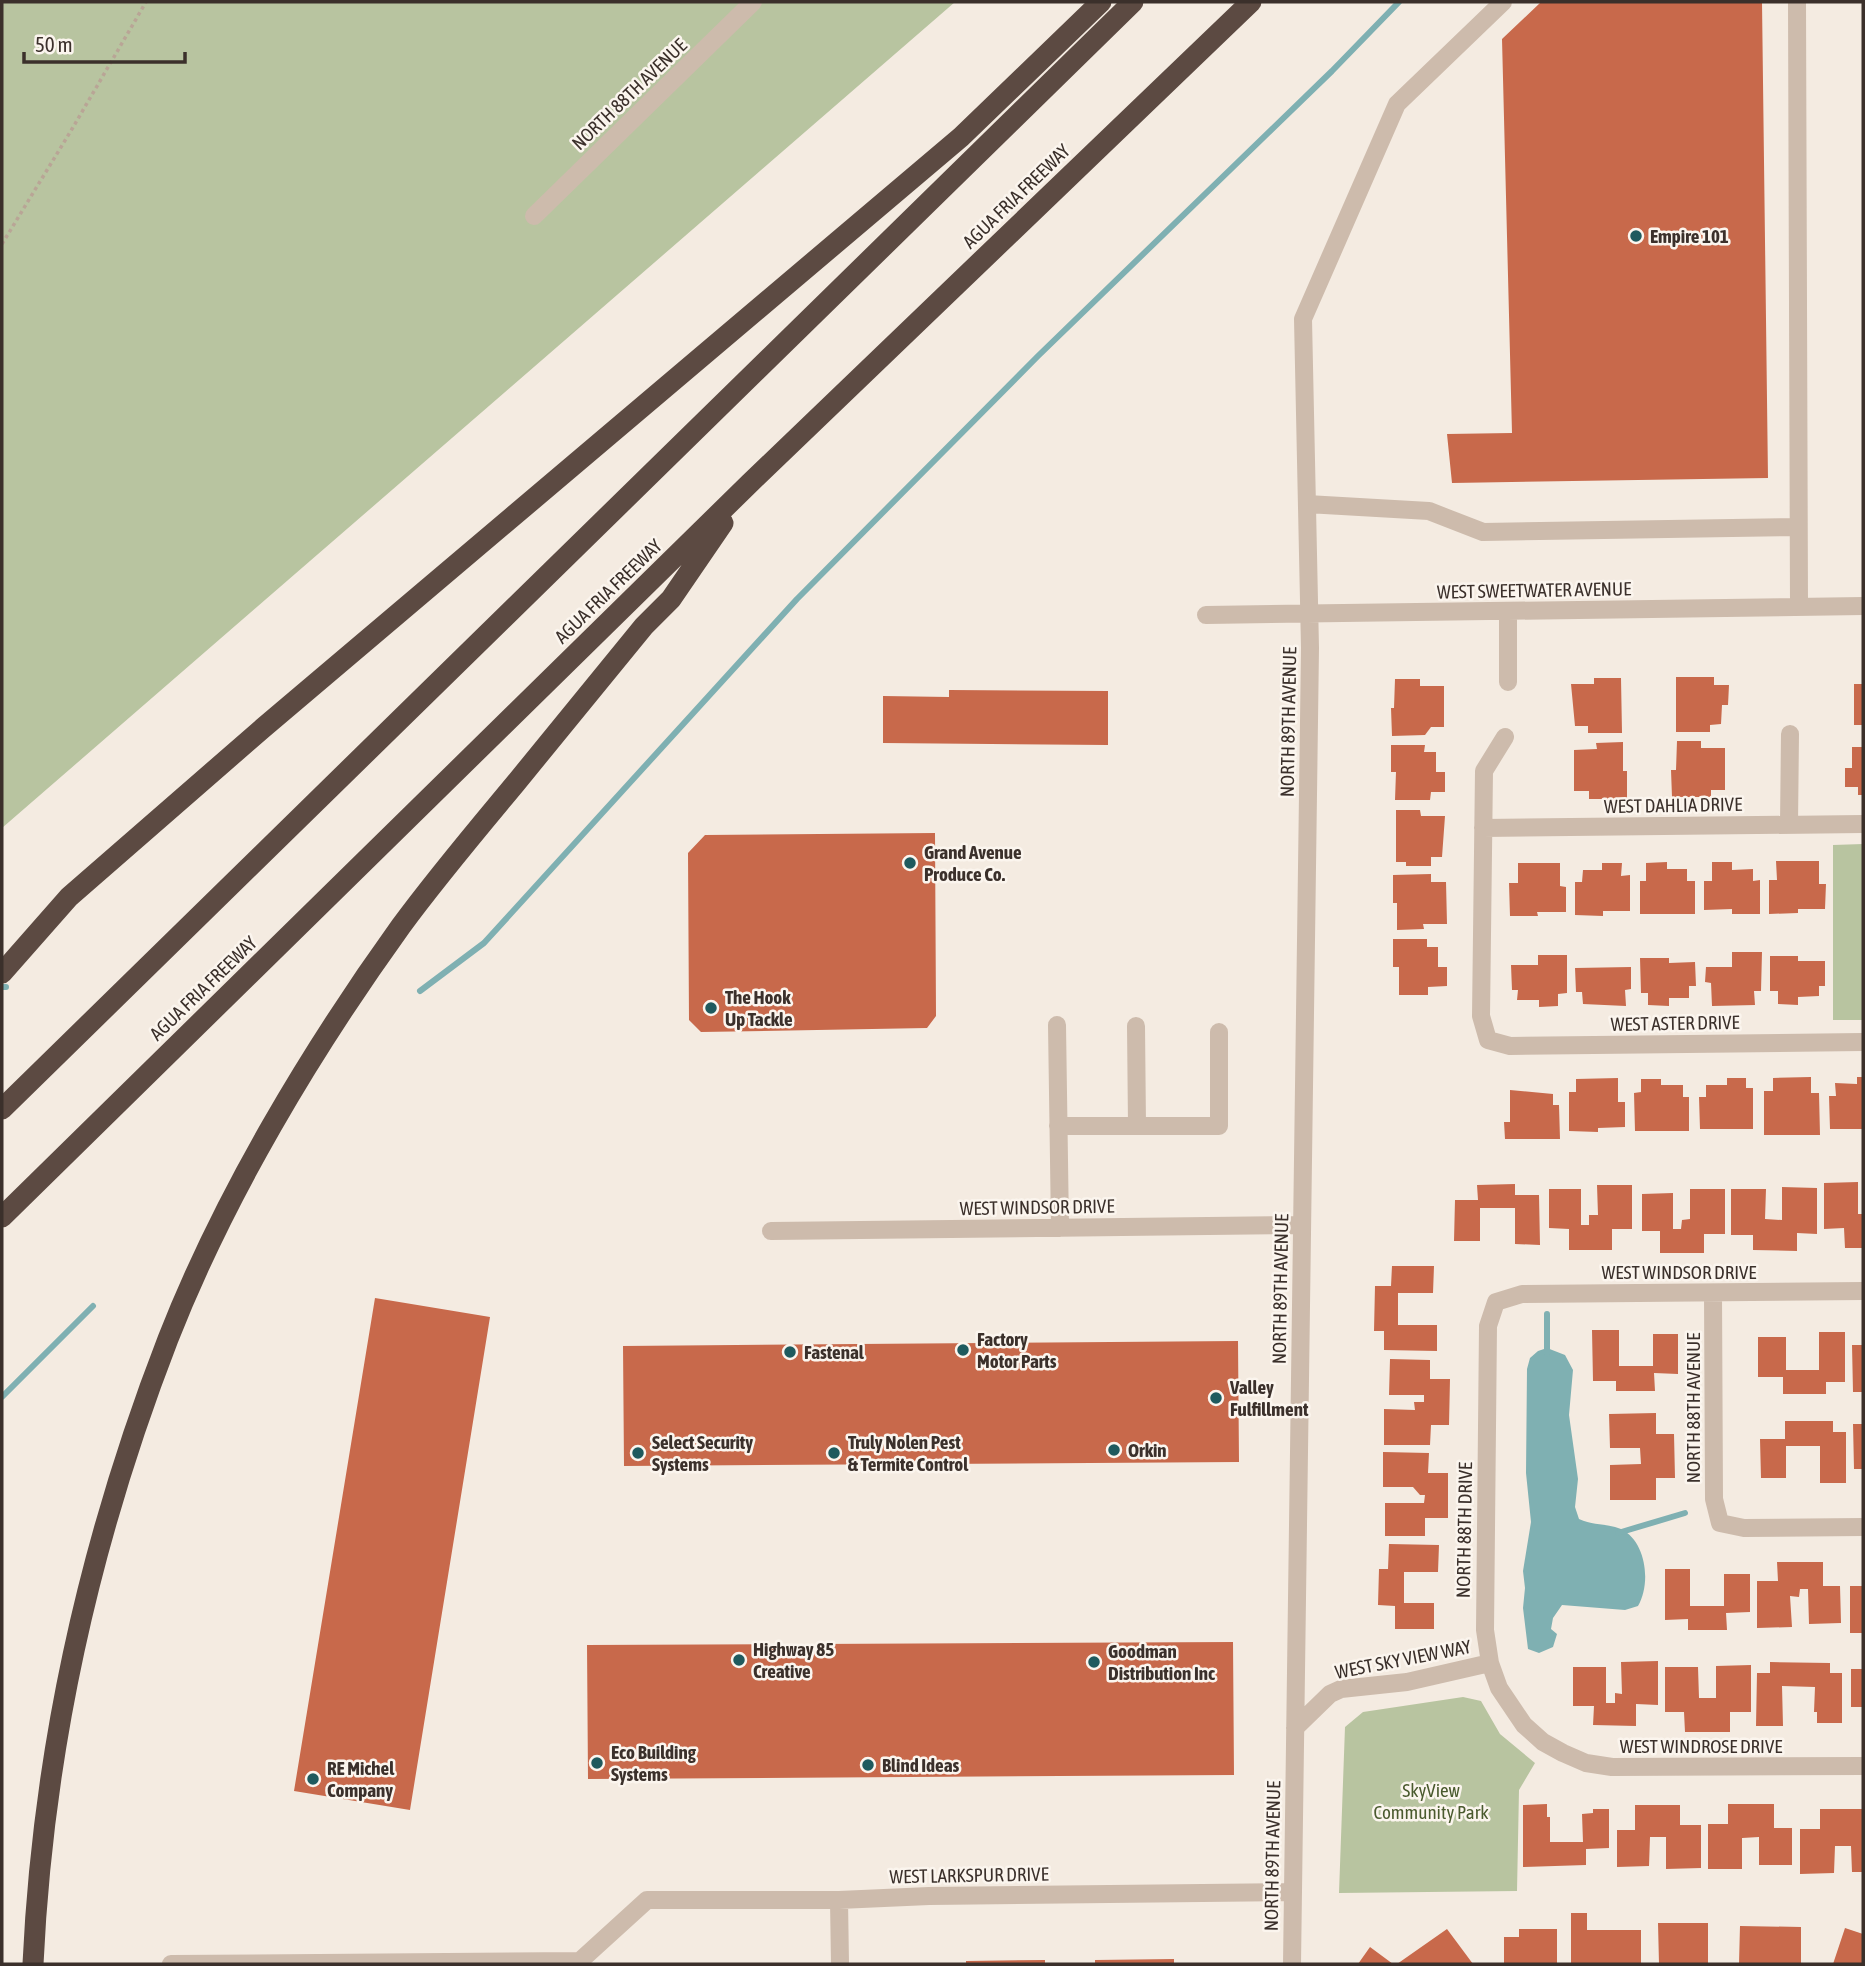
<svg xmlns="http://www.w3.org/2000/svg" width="1865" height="1966" font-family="'Asap Condensed',sans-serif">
  <rect width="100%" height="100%" fill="#f4ebe1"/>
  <path fill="#b8c4a0" d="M2 2H955L2 828Z
    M1863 844V1020H1833V845Z
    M1463 1697 1481 1701 1500 1734 1535 1763 1519 1790 1517 1891 1339 1893 1345 1727 1363 1712Z"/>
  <path fill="#7fb0b2" d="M1547 1348 1565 1355 1573 1370 1569 1415 1578 1479 1575 1507 1579 1519C1594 1526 1607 1523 1621 1529 1647 1542 1651 1584 1638 1606L1625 1610 1562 1605 1553 1618 1551 1629 1557 1634 1553 1647 1539 1653 1528 1649 1523 1608 1525 1588 1523 1571 1531 1522 1526 1473 1527 1369 1530 1358 1538 1351Z"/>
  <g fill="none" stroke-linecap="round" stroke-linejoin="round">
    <path stroke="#7fb0b2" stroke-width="6" d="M2 987H6
      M420 991 484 943 797 599 1038 356 1332 71 1399 2
      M1547 1314V1354
      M2 1397 93 1306
      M1618 1533 1685 1513"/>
  </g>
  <path fill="#c8694b" d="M1541 2H1762L1768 478 1452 483 1447 434 1512 433 1502 39Z
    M1676 677H1714V685H1729L1728 705H1722L1721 724 1710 725V732H1676Z
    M1594 678H1621L1622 733H1588V726H1575L1571 684H1594Z
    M1395 679H1420V686H1444V727H1431L1425 735 1392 736 1391 708H1394Z
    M1854 684H1863V725H1854Z
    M949 690 1108 691V745L883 743V696L949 697Z
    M1677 741H1701V748H1725V790H1711V797H1672L1671 770H1676Z
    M1623 742V771H1627V799H1589V791H1574V750L1597 749 1596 743Z
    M1391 745H1425L1424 752H1436V772H1445V792H1431L1430 800H1395L1396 772H1391Z
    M1852 747H1863V795H1858V787H1845V768H1852Z
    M1396 810H1420L1421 816H1445L1442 857H1431V866H1406V862H1396Z
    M935 833 936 1016 927 1028 701 1032 689 1020 688 853 705 835Z
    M1776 861H1819V884H1826L1825 909H1798V913L1769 914V880H1777Z
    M1667 862V869H1687V881H1695V914H1640V881H1646V863Z
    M1712 862H1732V870L1753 869V881L1760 880V914H1732V909L1704 910V881H1712Z
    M1518 863H1560V886L1566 887V912H1537L1538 916H1510L1509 883H1518Z
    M1602 863H1622L1621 876 1630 875V911H1603V916L1575 915V882H1582L1583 870H1602Z
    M1431 874V882H1446L1447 924H1423L1424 929 1397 930V903H1393V875Z
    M1393 939H1427V947H1438V967H1447V986L1428 987V995H1399V967H1393Z
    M1732 952H1762L1761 991H1754L1755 1005 1712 1006 1711 983 1705 982 1706 967H1732Z
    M1538 955H1567V993L1558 994V1006L1539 1007V1000H1517L1518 990H1512L1511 965H1538Z
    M1770 956H1798V961H1825V986H1819V996L1798 997V1005L1778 1004V991H1770Z
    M1640 958H1669V963L1695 962 1696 986H1689V998H1669V1006L1648 1005V993H1641Z
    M1631 967V989L1625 990 1626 1006 1583 1004 1582 992H1576L1575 968Z
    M1811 1077V1093H1819L1820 1135H1764V1091H1773V1078Z
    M1857 1077H1863V1129H1830L1829 1096H1836L1835 1083 1857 1084Z
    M1618 1078V1102H1625V1127L1598 1128V1132L1569 1131V1092H1576V1079Z
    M1727 1078H1746V1088H1753V1129H1700L1699 1097H1706V1085H1727Z
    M1641 1079H1661V1085H1683V1097H1689V1131H1635L1634 1093 1641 1092Z
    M1510 1090 1553 1094V1105H1559L1560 1139H1505L1504 1122H1510Z
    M1858 1182V1214H1863V1248H1845L1844 1228 1824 1229V1183Z
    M1515 1184V1195H1539L1540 1245 1515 1244V1208H1480V1241H1454L1455 1200H1478L1477 1185Z
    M1597 1185H1632V1229H1612V1250H1569V1229L1549 1228V1189H1581V1225H1589V1215H1598Z
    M1782 1187 1817 1188V1234L1797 1233V1251L1753 1250V1235H1731V1189H1766L1765 1219 1782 1220Z
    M1690 1189H1725V1234H1704V1253H1660V1231H1642V1194L1673 1193V1229H1681L1682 1220 1690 1219Z
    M1392 1266H1434L1433 1293H1398V1325H1437V1351L1384 1350V1331H1374L1375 1286H1391Z
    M375 1298 490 1317 410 1810 294 1791Z
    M1592 1330H1619V1366H1653V1334H1678V1374L1654 1373 1655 1391H1616V1381H1593Z
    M1819 1332H1845V1382H1826V1394H1783V1377H1758V1337H1786V1370H1819Z
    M1238 1341 1239 1462 624 1466 623 1346Z
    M1852 1345H1863V1392H1853Z
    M1390 1359 1430 1360V1379H1450L1449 1425H1431L1430 1445H1384V1409L1415 1410 1414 1402H1424V1395H1389Z
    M1656 1413V1434H1674L1675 1478H1656V1500H1610V1465L1641 1464 1640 1448H1610L1609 1414Z
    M1785 1421H1833V1432H1846V1483H1820V1446H1786V1478H1761L1760 1439H1785Z
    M1853 1424H1863V1469H1854Z
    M1383 1452 1429 1453 1428 1473H1448V1518H1425V1536H1385V1503H1424L1425 1495H1420L1413 1487H1383Z
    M1389 1544 1439 1545 1438 1572H1404V1603H1434V1629H1395V1606L1378 1605 1379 1569H1388Z
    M1777 1562H1823V1586H1840L1841 1623 1809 1624 1808 1589H1800L1799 1597 1790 1596 1792 1627 1757 1628V1581H1778Z
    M1665 1569H1690V1606H1724V1574H1750V1612L1726 1613 1727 1630H1688V1619L1665 1620Z
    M1850 1586H1863V1633H1850Z
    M1233 1642 1234 1775 588 1779 587 1645Z
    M1658 1661V1705L1636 1704V1726L1593 1725 1594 1706H1573V1667H1606V1703H1615V1693L1622 1694 1621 1662Z
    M1770 1662 1830 1663V1673H1842V1723H1817V1712H1814L1815 1687 1782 1686 1783 1726H1756L1757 1673H1770Z
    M1751 1665V1712H1730V1732H1685L1684 1712H1665V1667H1698L1699 1698H1716V1666Z
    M1851 1669H1863V1707H1851Z
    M1547 1804V1817H1550V1842H1583L1582 1814 1593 1813V1809H1609V1848L1586 1849V1865L1523 1867V1805Z
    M1728 1804H1774V1828H1792V1865H1759V1837L1742 1838V1869H1708V1824H1728Z
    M1635 1805H1680V1825H1701V1868L1666 1869V1837H1650L1649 1866 1617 1867V1830H1635Z
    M1820 1809H1863V1872H1852L1851 1846H1835L1834 1873 1800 1874V1829H1820Z
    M1571 1913H1587V1930H1641V1964H1571Z
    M1658 1923H1708V1964H1659Z
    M1740 1926 1801 1927V1964H1739Z
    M1845 1928 1863 1934V1964H1833Z
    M1447 1929 1473 1964H1397Z
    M1519 1929H1557V1964H1504V1937H1519Z
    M1370 1947 1393 1964H1358Z
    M1174 1959V1964H1095V1960Z
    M1045 1960V1964H966V1961Z"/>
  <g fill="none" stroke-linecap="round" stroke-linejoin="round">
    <path stroke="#b9a596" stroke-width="3.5" stroke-dasharray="3.5 3.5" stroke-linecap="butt" d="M2 244 72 129 146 2"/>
    <path stroke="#cdbbac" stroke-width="18" d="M1797 2 1799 607
      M534 216 753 2
      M1307 504 1429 511 1483 532 1798 527
      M1508 611V682
      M1206 615 1863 606
      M1505 737 1484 771 1481 1016 1488 1040 1510 1046 1863 1042
      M1789 825 1790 734
      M1483 828 1863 824
      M1057 1025 1060 1228
      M1136 1026 1137 1126
      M1058 1126H1219V1032
      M771 1231 1302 1225
      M1863 1291 1522 1294 1496 1302 1488 1326 1485 1630 1490 1663 1499 1688 1524 1725 1543 1742 1563 1753 1586 1763 1612 1767 1863 1766
      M1713 1293 1714 1499 1720 1523 1744 1528 1863 1527
      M1295 1728 1330 1694 1341 1689 1407 1682 1490 1663
      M839 1900 840 1964
      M171 1964 580 1961 647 1900H839L929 1896 1293 1892
      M1292 1964 1310 648 1303 319 1397 104 1503 2"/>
    <path stroke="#5c4a42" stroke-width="21" d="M2 973 69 897 263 728 961 137 1101 2
      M2 1109 1133 2
      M2 1217 750 483 1251 2
      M33 1964C43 1749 90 1540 168 1339 224 1196 311 1051 401 926 437 877 476 831 515 784 558 732 601 679 644 626L671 599 723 523"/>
  </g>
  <g fill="#1f5a5e" stroke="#fbf5ee" stroke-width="2.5">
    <circle cx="1636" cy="236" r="7"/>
    <circle cx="910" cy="863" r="7"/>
    <circle cx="711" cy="1008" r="7"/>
    <circle cx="963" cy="1350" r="7"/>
    <circle cx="790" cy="1352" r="7"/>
    <circle cx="1216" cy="1398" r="7"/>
    <circle cx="1114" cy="1450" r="7"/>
    <circle cx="638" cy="1453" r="7"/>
    <circle cx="834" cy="1453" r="7"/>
    <circle cx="739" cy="1660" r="7"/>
    <circle cx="1094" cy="1662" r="7"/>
    <circle cx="597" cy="1763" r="7"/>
    <circle cx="868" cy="1765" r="7"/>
    <circle cx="313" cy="1779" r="7"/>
  </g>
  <g text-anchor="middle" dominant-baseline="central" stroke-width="5" stroke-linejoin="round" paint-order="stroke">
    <g font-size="19" fill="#3b302b" stroke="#fbf5ee">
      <text transform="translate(629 94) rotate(-44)">NORTH 88TH AVENUE</text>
      <text transform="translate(1016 196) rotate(-44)">AGUA FRIA FREEWAY</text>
      <text transform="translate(1534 590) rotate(-1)">WEST SWEETWATER AVENUE</text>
      <text transform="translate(608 591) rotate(-44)">AGUA FRIA FREEWAY</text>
      <text transform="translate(1288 722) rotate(-89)">NORTH 89TH AVENUE</text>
      <text transform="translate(1673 805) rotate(-1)">WEST DAHLIA DRIVE</text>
      <text transform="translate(203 988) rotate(-44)">AGUA FRIA FREEWAY</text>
      <text transform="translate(1675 1023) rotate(-1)">WEST ASTER DRIVE</text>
      <text transform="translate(1037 1207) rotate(-1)">WEST WINDSOR DRIVE</text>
      <text x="1679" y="1272">WEST WINDSOR DRIVE</text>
      <text transform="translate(1280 1289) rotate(-89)">NORTH 89TH AVENUE</text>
      <text transform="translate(1693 1408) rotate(-90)">NORTH 88TH AVENUE</text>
      <text transform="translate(1464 1530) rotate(-89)">NORTH 88TH DRIVE</text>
      <text transform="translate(1403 1659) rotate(-11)">WEST SKY VIEW WAY</text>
      <text x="1701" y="1746">WEST WINDROSE DRIVE</text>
      <text transform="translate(1272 1856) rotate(-89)">NORTH 89TH AVENUE</text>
      <text transform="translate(969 1875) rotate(-1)">WEST LARKSPUR DRIVE</text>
    </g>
    <g font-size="19" font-weight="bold" fill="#3b302b" stroke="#fbf5ee" text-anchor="start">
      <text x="1650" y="236">Empire 101</text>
      <text x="924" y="852">Grand Avenue<tspan x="924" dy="22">Produce Co.</tspan></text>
      <text x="725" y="997">The Hook<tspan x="725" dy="22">Up Tackle</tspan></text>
      <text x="977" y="1339">Factory<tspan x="977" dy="22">Motor Parts</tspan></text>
      <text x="804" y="1352">Fastenal</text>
      <text x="1230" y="1387">Valley<tspan x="1230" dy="22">Fulfillment</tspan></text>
      <text x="652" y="1442">Select Security<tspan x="652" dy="22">Systems</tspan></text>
      <text x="848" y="1442">Truly Nolen Pest<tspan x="848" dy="22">&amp; Termite Control</tspan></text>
      <text x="1128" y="1450">Orkin</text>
      <text x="753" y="1649">Highway 85<tspan x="753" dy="22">Creative</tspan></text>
      <text x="1108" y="1651">Goodman<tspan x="1108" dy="22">Distribution Inc</tspan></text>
      <text x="611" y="1752">Eco Building<tspan x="611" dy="22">Systems</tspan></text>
      <text x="882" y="1765">Blind Ideas</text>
      <text x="327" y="1768">RE Michel<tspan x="327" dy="22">Company</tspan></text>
    </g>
    <g font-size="19" fill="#4a5a2e" stroke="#fbf5ee">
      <text x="1431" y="1790">SkyView<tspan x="1431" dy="22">Community Park</tspan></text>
    </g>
  </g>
  <rect width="1865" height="1966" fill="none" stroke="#3b302b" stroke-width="7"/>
  <path d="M24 52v10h161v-10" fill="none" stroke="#3b302b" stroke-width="3.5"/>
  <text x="35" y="52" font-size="21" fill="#3b302b" stroke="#fbf5ee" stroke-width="5" paint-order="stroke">50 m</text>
</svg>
